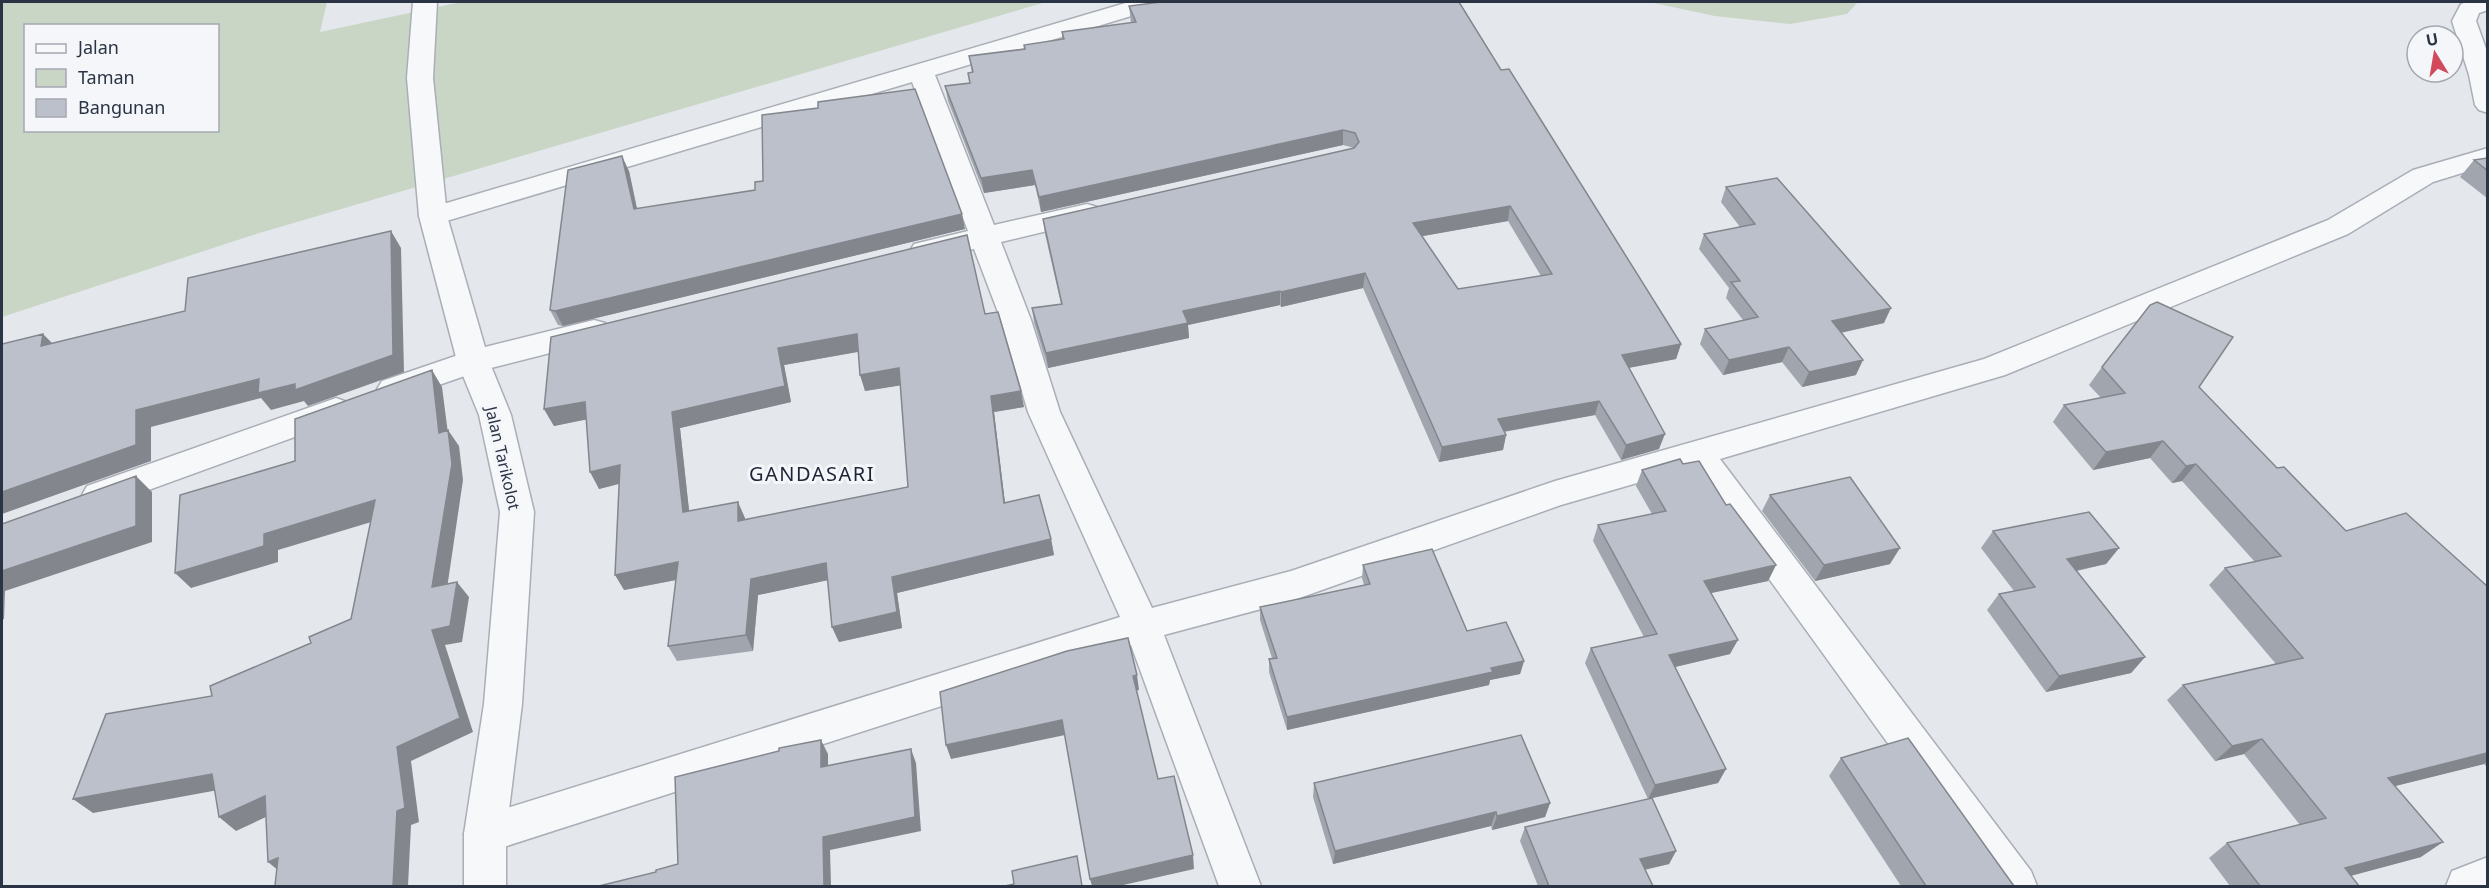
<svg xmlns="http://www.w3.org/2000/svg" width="2489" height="888" font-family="'Noto Sans',sans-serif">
  <rect width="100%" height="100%" fill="#e4e7ec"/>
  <path fill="#c9d6c5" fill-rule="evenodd" d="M2 2H327L320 32 461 2H1046L256 234 2 317ZM26 26H218V130H26Z
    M1649 2H1858L1847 14 1790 24 1715 16Z"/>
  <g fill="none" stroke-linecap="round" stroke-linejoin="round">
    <defs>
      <path id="minor" d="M1129 2H1165L1161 7 935 75 994 225 1087 204 1097 207 1101 213 1097 219 1001 242 1031 320 1060 412 1152 608 1291 571 1555 481 1984 359 2328 220 2413 170 2488 148V165L2433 182 2348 234 2005 375 1720 459 2031 871 2037 886H1991L1689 468 1561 505 1291 601 1164 635 1261 886H1219L1131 645 485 853 470 848 464 834 470 820 485 815 1120 617 1028 412 1001 320 974 249 924 261 914 258 910 251 914 244 968 231 912 82 433 225 423 222 419 216 423 210Z
        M2467 2H2488V10L2479 13 2476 21 2488 54V113L2479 110 2475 105 2469 75 2452 21 2461 4Z
        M594 320 605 323 609 331 605 339 479 371 393 401 382 397 377 389 382 381 473 350Z
        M336 398 347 402 352 410 347 418 99 508 87 504 82 495 87 486Z
        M2488 857V886H2446L2452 871Z"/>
      <path id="tertiary" d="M413 2H437L433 78 447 216 489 361 511 415 534 512 522 704 506 834V886H464V834L484 704 500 512 479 415 457 361 419 216 407 78Z"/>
    </defs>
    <use href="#minor" stroke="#a9aeb7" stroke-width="3"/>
    <use href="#tertiary" stroke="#a9aeb7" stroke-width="3"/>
    <use href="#minor" fill="#f7f8fa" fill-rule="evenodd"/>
    <use href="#tertiary" fill="#f7f8fa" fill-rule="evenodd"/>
  </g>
  <path fill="#a1a5ae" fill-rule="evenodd" d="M1129 6 1501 70 1681 344 1676 359 1628 368 1659 449 1621 460 1595 415 1504 432 1506 435 1503 450 1439 462 1363 288 1281 307 1280 305 1188 325 1189 338 1048 368 1034 323 1032 308 1061 304 1045 234 1043 219 1354 148 1343 145 1041 212 1035 185 984 193 948 101 945 86 970 83 968 73 972 72 969 56 1024 49 1062 40V32L1131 23ZM1508 221 1541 276 1458 289 1422 236Z
    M2487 158V198L2460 177 2474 160Z
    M629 171 637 208 965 229 563 326 558 325 550 310Z
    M1726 187 1884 323 1841 333 1856 375 1802 387 1782 362 1723 375 1700 344 1705 329 1743 320 1726 298 1729 288 1699 249 1704 234 1740 227 1721 202Z
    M985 314 1024 407 994 412 1005 503 1051 539 1054 555 897 593 902 628 839 642 832 627 828 580 758 595 753 651 677 661 668 646 676 580 624 590 619 484 599 489 586 419 554 426 544 409ZM858 352 865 391 900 385 908 487 745 520V518L689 511 680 428 791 402 784 365Z
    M2102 367 2199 387 2277 468 2346 531 2487 586V767L2484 764 2395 786 2421 857 2350 876 2359 886H2230L2209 858 2227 843 2300 825 2244 754 2215 761 2167 700 2183 685 2276 664 2209 585 2225 568 2255 562 2182 481 2172 483 2150 458 2093 470 2053 422 2064 405 2101 398 2089 385Z
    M1683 464 1726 505 1776 565 1768 581 1711 593 1730 654 1675 667 1726 769 1718 783 1648 799 1585 663 1591 648 1644 637 1593 541 1598 525 1652 514 1636 486 1642 470Z
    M1770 495 1890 564 1815 581 1762 511Z
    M1993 531 2119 548 2106 564 2077 571 2145 657 2131 673 2046 692 1987 610 1999 594 2014 591 1981 548Z
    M1363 565 1467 631 1524 661 1520 674 1490 680 1489 685 1287 730 1269 672V659L1272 658 1260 620V607L1364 585 1362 578Z
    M1841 758 2014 886H1901L1829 776Z
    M1314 783 1550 803 1545 817 1492 830 1491 826 1333 864 1313 797Z
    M1525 827 1676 851 1669 864 1645 870 1653 886H1538L1520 841Z"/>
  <path fill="#83868d" d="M1343 130V145L1041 212 1039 197Z
    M622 156 629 171 640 224 634 209Z
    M1032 170 1035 185 984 193 981 178Z
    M1510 206 1508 221 1412 238 1413 223Z
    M962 214 965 229 563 326 555 311Z
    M391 231 401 248 404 372 308 406 304 401 271 410 261 398 151 427V461L2 514V492Z
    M1365 273 1363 288 1281 307V292Z
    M1280 291V305L1188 325 1189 338 1048 368 1046 353 1183 311Z
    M1891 308 1884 323 1825 336 1832 321Z
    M43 334 59 350 41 346Z
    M857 334 862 351 784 365 791 402 680 428 691 528 683 512 672 412 778 348Z
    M1681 344 1676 359 1617 370 1622 355Z
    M1789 347 1782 362 1723 375 1729 360Z
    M1863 360 1856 375 1802 387 1809 372Z
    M899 368 903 385 865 391 860 375Z
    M432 370 442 387 450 449 439 433Z
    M1021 391 1024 407 994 412 1007 520 1004 503 991 396Z
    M1599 401 1595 415 1495 433 1498 419Z
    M585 402 594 418 554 426 544 409Z
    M448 430 459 446 463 480 445 602 432 587Z
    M1665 434 1659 449 1621 460 1626 445Z
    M1506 435 1503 450 1439 462 1442 447Z
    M2163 441 2150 458 2093 470 2106 452Z
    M2196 464 2182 481 2172 483 2186 466Z
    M620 465 629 481 599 489 590 472Z
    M136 476 152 492V542L5 591 4 619 2 620V571Z
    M375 500 388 517 278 550V562L191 588 175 573 264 534Z
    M738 502 745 518 746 537 738 521Z
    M1051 539 1054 555 897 593 902 628 839 642 832 627 892 577Z
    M1900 548 1890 564 1815 581 1824 565Z
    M2119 548 2106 564 2055 575 2067 559Z
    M678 562 686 578 624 590 615 575Z
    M826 563 833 579 758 595 753 651 746 635 751 579Z
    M1776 565 1768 581 1697 596 1704 581Z
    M457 582 469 597 462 642 445 645 473 732 411 761 419 822 411 825 408 886H393L397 747 432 630Z
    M1738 640 1730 654 1662 670 1669 655Z
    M2145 657 2131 673 2046 692 2059 676Z
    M1524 661 1520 674 1490 680 1489 685 1287 730V717Z
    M1137 675 1139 690 1135 691 1133 676Z
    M1062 720 1065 735 951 759 946 745Z
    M2262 739 2244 754 2215 761 2232 746Z
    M821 740 828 754V781L821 767Z
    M911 749 916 763 921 831 830 850 831 886H824L823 837Z
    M2487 753V761L2484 764 2367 793 2388 778Z
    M1726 769 1718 783 1648 799 1655 785Z
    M212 774 229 788 93 813 73 799Z
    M265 796 281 810 236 831 219 817Z
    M1550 803 1545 817 1492 830 1497 816Z
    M1496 812 1491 826 1333 864 1335 851Z
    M2443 842 2421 857 2324 883 2345 868Z
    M1676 851 1669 864 1633 872 1640 859Z
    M1193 855 1194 869 1119 886H1092L1090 879Z
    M278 858 285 876 268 862Z"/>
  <path fill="#bbc0ca" stroke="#83868d" stroke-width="1.5" fill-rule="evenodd" d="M1161 2H1459L1501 70 1509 69 1681 344 1622 355 1665 434 1626 445 1599 401 1498 419 1506 435 1442 447 1365 273 1281 292 1280 291 1183 311 1188 323 1046 353 1032 308 1062 304 1043 219 1354 148 1359 142 1355 133 1343 130 1039 197 1032 170 981 178 945 86 970 83 968 73 973 72 969 56 1025 49 1024 45 1064 39 1062 32 1136 22 1129 6ZM1510 206 1552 274 1458 289 1413 223Z
    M915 89 962 214 555 311 550 310 568 170 622 156 634 209 755 190V182L763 181 762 115 818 108V102Z
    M2487 158V170L2474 160Z
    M1777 178 1891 308 1832 321 1863 360 1809 372 1789 347 1729 360 1705 329 1758 317 1731 282 1740 281 1704 234 1755 224 1726 187Z
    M391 231 393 355 295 390V384L258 393 259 379 136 410V445L2 492V344L43 334 41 346 185 311 188 278Z
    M967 235 985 314 998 312 1021 391 991 396 1004 503 1039 495 1051 539 892 577 897 612 832 627 826 563 751 579 746 635 668 646 678 562 615 575 620 465 590 472 585 402 544 409 551 337ZM857 334 860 375 899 368 908 487 738 521V502L683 512 672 412 785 386 778 348Z
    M2157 302 2233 337 2199 387 2277 468 2284 467 2346 531 2406 513 2487 586V753L2388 778 2443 842 2345 868 2359 886H2260L2227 843 2326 818 2262 739 2232 746 2183 685 2303 658 2225 568 2281 556 2196 464 2186 466 2163 441 2106 452 2064 405 2125 393 2102 367 2150 305Z
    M432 370 439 433 448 430 452 464 432 587 457 582 450 626 432 630 460 718 397 747 405 808 397 811 393 886H275L278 858 268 862 265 796 219 817 212 774 73 799 106 714 212 696 210 686 311 643 309 637 351 619 375 500 264 534V546L175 573 180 495 295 461V419Z
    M1680 459 1683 464 1699 461 1726 505 1730 504 1776 565 1704 581 1738 640 1669 655 1726 769 1655 785 1591 648 1657 634 1598 525 1666 511 1642 470Z
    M136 476V526L2 571V524Z
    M1850 477 1900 548 1824 565 1770 495Z
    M2089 512 2119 548 2067 559 2145 657 2059 676 1999 594 2035 587 1993 531Z
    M1432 549 1467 631 1506 622 1524 661 1491 668 1493 672 1287 717 1269 659 1277 658 1260 607 1370 584 1363 565Z
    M1128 638 1137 675 1133 676 1158 779 1174 776 1193 855 1090 879 1062 720 946 745 940 692 1067 651Z
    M1521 735 1550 803 1497 816 1496 812 1335 851 1314 783Z
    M1908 738 2014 886H1926L1841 758Z
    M821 740V767L911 749 915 817 823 837 824 886H599L656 872V870L678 864 675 777 779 751V748Z
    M1652 798 1676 851 1640 859 1653 886H1549L1525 827Z
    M1077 856 1082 886H1005L1014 884 1012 871Z"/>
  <g text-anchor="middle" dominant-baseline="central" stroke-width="6" stroke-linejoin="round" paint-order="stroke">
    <g font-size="16" fill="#2b3445" stroke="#f4f6f9">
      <text transform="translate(503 458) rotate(77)">Jalan Tarikolot</text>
    </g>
    <g font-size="20" letter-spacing="1.5" fill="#1d2536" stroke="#f4f6f9">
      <text x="812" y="473">GANDASARI</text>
    </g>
  </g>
  <rect width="2489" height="888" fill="none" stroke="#2b3445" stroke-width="6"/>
  <rect x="24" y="24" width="195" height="108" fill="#f4f6f9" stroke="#a4a8b1" stroke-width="1.5"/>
  <rect x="36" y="44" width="30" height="9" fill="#f7f8fa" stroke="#a4a8b1" stroke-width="1.5"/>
  <text x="78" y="54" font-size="18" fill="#2b3445">Jalan</text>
  <rect x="36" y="69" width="30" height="18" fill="#c9d6c5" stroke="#a4a8b1" stroke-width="1.5"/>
  <text x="78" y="84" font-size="18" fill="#2b3445">Taman</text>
  <rect x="36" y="99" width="30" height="18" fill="#bbc0ca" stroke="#a4a8b1" stroke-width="1.5"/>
  <text x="78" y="114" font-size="18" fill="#2b3445">Bangunan</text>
  <g transform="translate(2435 54) rotate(349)"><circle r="28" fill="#f4f6f9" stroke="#a4a8b1" stroke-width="1.5"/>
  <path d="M0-4.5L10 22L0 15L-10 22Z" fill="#d1495b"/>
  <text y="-9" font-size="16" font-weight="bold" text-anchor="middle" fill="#2b3445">U</text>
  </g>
</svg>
